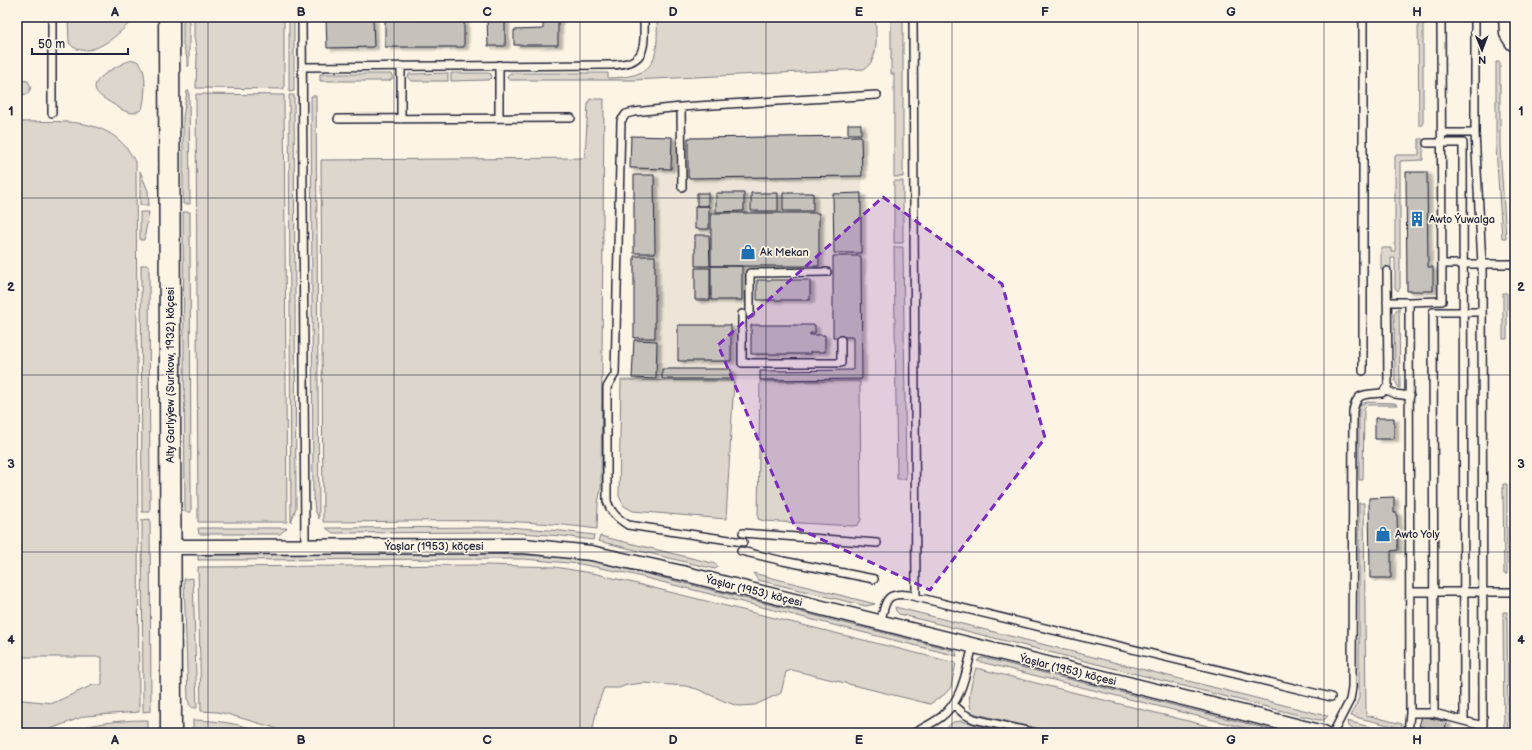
<svg xmlns="http://www.w3.org/2000/svg" width="1532" height="750" font-family="'Balsamiq Sans',sans-serif">
  <defs>
    <filter id="shadow"><feDropShadow dx="4.5" dy="2.5" stdDeviation="1" flood-color="#0004"/></filter>
  </defs>
  <rect width="100%" height="100%" fill="#fcf5e5"/>
  <filter id="ink" filterUnits="userSpaceOnUse"><feTurbulence type="fractalNoise" baseFrequency=".025" numOctaves="2"/><feDisplacementMap in="SourceGraphic" scale="8" xChannelSelector="R" yChannelSelector="G"/><feConvolveMatrix kernelMatrix="1 2 1 2 8 2 1 2 1" color-interpolation-filters="sRGB"/></filter>
  <g filter="url(#ink)">
    <path fill="#ece5d8" d="M862 135V380L759 381 632 379 634 311 633 175 630 168V136L688 137Z"/>
    <path fill="#dcd6cc" stroke="#7f7c84" d="M68 17H134C123 32 87 65 69 43Z
      M183 17H189V66H187V58L183 45Z
      M194 17H284V89L196 88 197 56 194 36Z
      M289 17H294V91L289 92Z
      M657 17H875C876 33 880 60 864 69L633 80H510L507 78V76L510 73H608V78C657 77 658 60 657 17Z
      M891 17H903V177H894V74H891Z
      M1418 17H1423V125H1419Z
      M134 60C137 61 139 62 141 65 147 73 145 100 142 109 139 111 137 112 133 113 126 113 119 108 113 104 91 92 88 84 111 70 118 66 125 61 134 60Z
      M1496 62H1500V147L1506 238H1502L1496 147Z
      M448 73V81H412L408 78 409 74H412Z
      M451 73H488L491 74 492 78 488 80 451 81Z
      M320 74H391L393 78 389 81H320Z
      M17 80 28 81 31 87 28 94 17 95Z
      M187 91H189L190 204H183V118Z
      M196 94 284 95 287 522H198Z
      M289 95H294L296 508 291 522Z
      M311 96H316L319 519 315 510 313 495Z
      M590 99H604L601 489 598 503 597 529C507 516 414 522 323 522L321 160 585 158 588 104Z
      M17 122C62 122 114 114 136 164L139 712 85 716 40 733H17V701L23 700 53 703 93 685H102V657H17Z
      M1419 139H1423V160L1400 161V288L1398 291 1395 288V258H1391V270H1381V248H1391V252L1395 251V155H1419Z
      M140 171 148 191 149 205H140Z
      M894 181H903V243H894Z
      M140 212H149L144 240H140Z
      M183 212H190L191 512H185Z
      M894 247H903L906 479H897Z
      M141 265H149L150 512H142Z
      M1503 293H1507V339H1503Z
      M1399 308 1400 388H1399L1395 381 1394 314 1397 309Z
      M621 380 734 381 726 519 633 511 624 506 619 496Z
      M760 381H860L861 520 858 525 853 526 764 521 758 519Z
      M1367 402 1395 403 1397 405H1367L1364 408 1363 480H1359V407L1361 404Z
      M1503 484H1507V574H1504Z
      M1359 503H1364L1366 715 1402 724 1401 728 1351 716 1359 698Z
      M150 519 151 711 143 712 142 520Z
      M507 527 562 531 594 535 593 540 562 536 507 532 333 533 326 528Z
      M198 528H287L280 534H199Z
      M600 536 716 564 718 567 715 569 598 541Z
      M488 554 556 556 599 562 953 650 956 652 957 656 626 573 580 564 524 559 198 560V555Z
      M488 565 555 567 597 574 956 663 951 687 945 694 930 704 792 670 786 672 781 693 755 705 739 706 726 702 697 689 685 686 644 683 627 685 619 688H604L598 704 592 733H285L272 727 227 714 217 712 201 711 198 567Z
      M753 573 875 604 866 606 758 580Z
      M193 578 197 708C190 708 189 705 188 699L184 579Z
      M895 607 1327 716H1328L1324 720H1318L899 614 896 611Z
      M1503 612H1507L1508 733H1504Z
      M980 658H984L1285 733H1265L977 661Z
      M976 668 1236 733H1056L976 714 972 712C966 697 972 682 976 668Z
      M148 720V733H66C93 723 119 720 148 720Z
      M193 720C220 721 239 723 264 733H193Z
      M962 721 1009 733H941L953 722Z
      M1347 721 1393 733H1370L1351 728 1348 726Z"/>
    <path fill="#c6c1bb" stroke="#22223b" filter="url(#shadow)" d="M487 17H505V46H488Z
      M543 17H558V45H514V30L543 29Z
      M464 18V47H385V19Z
      M326 19H373L374 47 327 48Z
      M848 124H861V134H848Z
      M631 136 672 137 671 169 630 168Z
      M861 136 862 176 688 178V138Z
      M1406 172H1427L1428 267H1433V291H1407Z
      M634 175H654L655 253H634Z
      M697 193H708V206H697Z
      M716 193H744V211L716 212Z
      M751 193H778V211H751Z
      M783 193H813V211H783Z
      M861 193V253H834L833 194Z
      M695 206H709V229H695Z
      M711 213H819V266H711Z
      M695 235H709L710 266H695Z
      M634 256H655V338H634Z
      M833 256H861L862 379 760 380V371L853 370V337H833Z
      M711 266H742V300H711Z
      M695 268H710V300H695Z
      M757 280H810V300H757Z
      M678 325H731V361H678Z
      M751 325H815V333H810V335H825V352H810V354H751Z
      M634 340 657 341 656 379 632 378Z
      M662 369H731V379H662Z
      M1375 418H1394V439H1375Z
      M1394 497V513H1397L1398 550 1391 551V578H1370L1369 498Z
      M1422 716 1447 722 1444 732 1419 726Z"/>
    <g fill="none" stroke-linecap="round" stroke-linejoin="round">
      <defs>
        <path id="lane" d="M52 17V113
          M302 17 305 546
          M913 17 916 597
          M499 65V118
          M401 66V119
          M303 67 611 65C648 64 644 47 644 17
          M681 107 682 187
          M338 119 571 118
          M1442 133H1475
          M1427 143H1463L1464 721
          M1442 264H1515
          M1387 302H1409
          M742 314V363H841V340
          M750 314V273L827 272
          M1363 371V17
          M1386 390 1395 394 1410 396
          M743 533 877 543
          M743 542 628 525C617 518 611 513 607 501V387L615 374 621 121 626 114 634 112 681 107 877 95
          M741 551 783 561 874 579
          M1410 592H1515
          M880 623C886 604 883 592 908 595L1331 697
          M953 704 964 714 974 719 1036 733
          M1410 713H1434L1483 726 1482 264 1475 133V17
          M1434 713 1433 312H1482
          M914 733C923 728 933 723 941 717 963 700 966 670 973 646
          M1333 733 1350 700 1352 688 1353 411C1357 391 1365 395 1382 393L1388 385 1387 271
          M1408 733 1410 713 1409 302 1442 301 1441 17"/>
        <path id="street" d="M171 547 524 546 591 553 682 573 1324 733"/>
        <path id="secondary" d="M169 17 171 733
          M1509 17 1510 33 1515 41"/>
      </defs>
      <use href="#lane" stroke="#22223b" stroke-width="10"/>
      <use href="#street" stroke="#22223b" stroke-width="17"/>
      <use href="#secondary" stroke="#22223b" stroke-width="23"/>
      <use href="#lane" stroke="#fcf5e5" stroke-width="7"/>
      <use href="#street" stroke="#fcf5e5" stroke-width="14"/>
      <use href="#secondary" stroke="#fcf5e5" stroke-width="20"/>
    </g>
  </g>
  <path fill="#7b2cbf" fill-opacity="0.2" stroke="#7b2cbf" stroke-width="3" stroke-dasharray="8 5" stroke-linejoin="round" d="M883 197 1002 284 1045 438 930 590 795 527 718 345Z"/>
  <path fill="none" stroke="#22223b" stroke-width="1" stroke-opacity="0.55" d="M208 17V733M394 17V733M580 17V733M766 17V733M952 17V733M1138 17V733M1324 17V733M17 198H1515M17 375H1515M17 552H1515"/>
  <defs>
    <symbol id="building-bare" viewBox="-9 -9 18 18"><path d="M-4-6H4V6H1V3H-1V6H-4ZM-2.5-4.3h1.7v1.8h-1.7ZM.8-4.3h1.7v1.8H.8ZM-2.5-1h1.7V.8h-1.7ZM.8-1h1.7V.8H.8Z" fill="#1f6fb2" stroke="#fcf5e5" stroke-width="2.5" paint-order="stroke"/></symbol>
    <symbol id="shop-bare" viewBox="-9 -9 18 18"><path d="M-5-2.5h2.3a2.7 3.5 0 0 1 5.4 0H5L5.5 6h-11ZM-1.5-2.5h3a1.5 2.3 0 0 0-3 0Z" fill="#1f6fb2" stroke="#fcf5e5" stroke-width="2.5" paint-order="stroke"/></symbol>
  </defs>
  <g fill-rule="evenodd">
    <use href="#building-bare" x="1406" y="208" width="22" height="22"/>
    <use href="#shop-bare" x="737" y="241" width="22" height="22"/>
    <use href="#shop-bare" x="1372" y="523" width="22" height="22"/>
  </g>
  <g text-anchor="middle" dominant-baseline="central" stroke-width="3.5" stroke-linejoin="round" paint-order="stroke">
    <g font-size="11" fill="#22223b" stroke="#fcf5e5" text-anchor="start">
      <text x="1429" y="219">Awto Ýuwalga</text>
      <text x="760" y="252">Ak Mekan</text>
      <text x="1395" y="534">Awto Yoly</text>
    </g>
    <g font-size="11" fill="#22223b" stroke="#fcf5e5">
      <text transform="translate(170 375) rotate(-90)">Alty Garlyýew (Surikow, 1932) köçesi</text>
      <text x="434" y="546">Ýaşlar (1953) köçesi</text>
      <text transform="translate(754 591) rotate(14)">Ýaşlar (1953) köçesi</text>
      <text transform="translate(1068 670) rotate(14)">Ýaşlar (1953) köçesi</text>
    </g>
  </g>
  <rect width="1532" height="750" fill="none" stroke="#fcf5e5" stroke-width="44"/>
  <g transform="translate(1482 50) rotate(179)" stroke="#fcf5e5" stroke-width="3" paint-order="stroke">
  <path d="M0-3L7 15L0 10L-7 15Z" fill="#22223b"/>
  <text y="-6" font-size="11" font-weight="bold" text-anchor="middle" fill="#22223b">N</text>
  </g>
  <path d="M32 48v6h96v-6" fill="none" stroke="#22223b" stroke-width="2"/>
  <text x="38" y="48" font-size="12" fill="#22223b" stroke="#fcf5e5" stroke-width="3" paint-order="stroke">50 m</text>
  <rect x="22" y="22" width="1488" height="706" fill="none" stroke="#22223b" stroke-width="1.5"/>
  <g font-size="13" text-anchor="middle" font-weight="bold" fill="#22223b">
    <text x="115" y="16">A</text>
    <text x="301" y="16">B</text>
    <text x="487" y="16">C</text>
    <text x="673" y="16">D</text>
    <text x="859" y="16">E</text>
    <text x="1045" y="16">F</text>
    <text x="1231" y="16">G</text>
    <text x="1417" y="16">H</text>
    <text x="11" y="115">1</text>
    <text x="1521" y="115">1</text>
    <text x="11" y="291">2</text>
    <text x="1521" y="291">2</text>
    <text x="11" y="468">3</text>
    <text x="1521" y="468">3</text>
    <text x="11" y="644">4</text>
    <text x="1521" y="644">4</text>
    <text x="115" y="744">A</text>
    <text x="301" y="744">B</text>
    <text x="487" y="744">C</text>
    <text x="673" y="744">D</text>
    <text x="859" y="744">E</text>
    <text x="1045" y="744">F</text>
    <text x="1231" y="744">G</text>
    <text x="1417" y="744">H</text>
  </g>
</svg>
